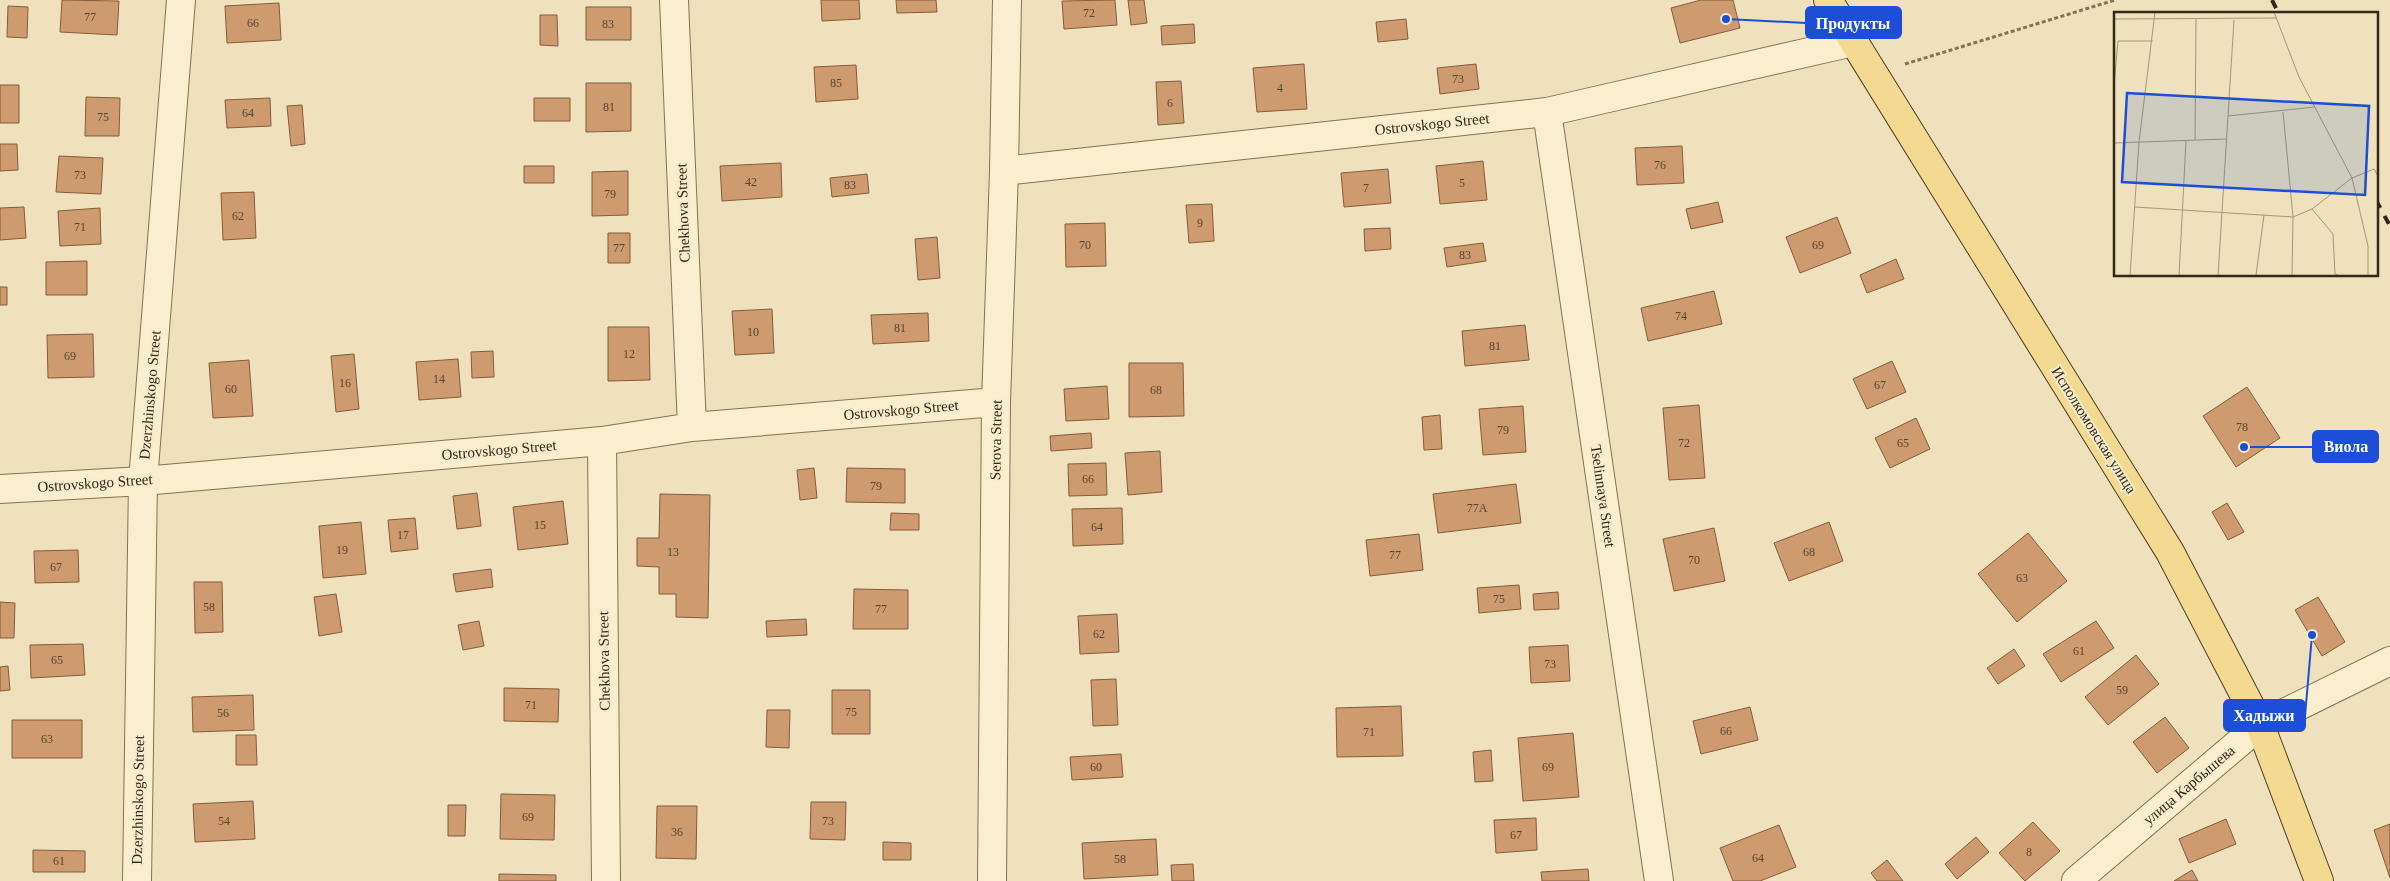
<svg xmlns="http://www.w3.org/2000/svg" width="2390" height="881" font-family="Georgia,serif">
  <rect width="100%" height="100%" fill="#eee1bb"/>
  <path fill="#ce9b70" stroke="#855b3a" d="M62 0 119 1 117 35 60 32Z
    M821 0H859L860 19 822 21Z
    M896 0H936L937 12 897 13Z
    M1115 0 1117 25 1064 29 1062 1Z
    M1128 0H1144L1147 23 1131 25Z
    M1701 0H1733L1740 28 1680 43 1671 8Z
    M279 3 281 40 227 43 225 6Z
    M8 6 28 7 27 38 7 37Z
    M586 7H631V40H586Z
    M540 15H557L558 46 540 45Z
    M1406 19 1408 39 1378 42 1376 22Z
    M1194 24 1195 43 1162 45 1161 26Z
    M1304 64 1307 109 1257 112 1253 68Z
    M1476 64 1479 89 1440 94 1437 68Z
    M856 65 858 99 816 102 814 67Z
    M1181 81 1184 123 1158 125 1156 82Z
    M586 83H631V131L586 132Z
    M0 85H19V123H0Z
    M86 97 120 98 119 136H85Z
    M270 98 271 126 227 128 225 100Z
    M534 98H570V121H534Z
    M302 105 305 144 291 146 287 106Z
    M0 144H17L18 170 0 171Z
    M1682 146 1684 183 1637 185 1635 148Z
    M59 156 103 158 101 194 56 192Z
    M1483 161 1487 200 1440 204 1436 166Z
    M781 163 782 197 722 201 720 166Z
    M524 166H554V183H524Z
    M1388 169 1391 203 1344 207 1341 173Z
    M628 171V215L592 216V172Z
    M867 174 869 193 832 197 830 178Z
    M254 192 256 238 223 240 221 193Z
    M1718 202 1723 222 1691 229 1686 209Z
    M1212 204 1214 241 1189 243 1186 205Z
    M24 207 26 238 0 240V208Z
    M100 208 101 244 60 246 58 211Z
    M1837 217 1851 253 1800 273 1786 237Z
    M1105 223 1106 266 1066 267 1065 224Z
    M1390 228 1391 249 1365 251 1364 229Z
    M608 233H630V263H608Z
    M937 237 940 278 918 280 915 239Z
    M1483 243 1486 261 1447 267 1444 248Z
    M1896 259 1904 279 1867 293 1860 275Z
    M87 261V295H46V262Z
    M0 287H7V305H0Z
    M1714 291 1722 324 1648 341 1641 308Z
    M772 309 774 353 735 355 732 311Z
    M928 313 929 341 873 344 871 315Z
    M1525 325 1529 360 1465 366 1462 331Z
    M608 327H649L650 380 608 381Z
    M93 334 94 377 48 378 47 335Z
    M493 351 494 377 472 378 471 352Z
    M354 354 359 409 336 412 331 356Z
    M458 359 461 397 419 400 416 362Z
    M249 360 253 416 213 418 209 363Z
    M1892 361 1906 392 1867 409 1853 379Z
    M1129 363H1183L1184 416 1129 417Z
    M1107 386 1109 419 1066 421 1064 389Z
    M2247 387 2280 438 2236 467 2203 416Z
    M1699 405 1705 478 1669 480 1663 408Z
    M1523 406 1526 452 1483 455 1479 409Z
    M1440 415 1442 449 1424 450 1422 417Z
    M1916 418 1930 449 1890 468 1875 438Z
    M1091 433 1092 448 1051 451 1050 436Z
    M1160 451 1162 492 1128 495 1125 453Z
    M1106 463 1107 495 1069 496 1068 464Z
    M814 468 817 498 800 500 797 470Z
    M847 468 905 469V503L846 502Z
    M1516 484 1521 523 1438 533 1433 494Z
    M477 493 481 526 457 529 453 496Z
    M660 494 710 495 708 618 676 617V594H659V567L637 566V538H659Z
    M563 501 568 544 518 550 513 507Z
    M2227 503 2244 532 2228 540 2212 512Z
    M1122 508 1123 544 1073 546 1072 509Z
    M891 513 919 514V530H890Z
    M415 518 418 549 391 552 388 520Z
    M361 522 366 574 323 578 319 526Z
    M1829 522 1843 561 1789 581 1774 543Z
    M1714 528 1725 581 1674 591 1663 539Z
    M2028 533 2067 581 2017 622 1978 574Z
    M1419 534 1423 570 1370 576 1366 540Z
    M78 550 79 582 35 583 34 551Z
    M491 569 493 587 456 592 453 574Z
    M194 582H222L223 632 195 633Z
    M1519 585 1521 609 1479 613 1477 588Z
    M854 589 908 590V629H853Z
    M1558 592 1559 609 1534 610 1533 594Z
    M336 594 342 632 319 636 314 597Z
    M2318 597 2345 642 2322 656 2295 610Z
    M0 602 15 603 14 638H0Z
    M1117 614 1119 652 1080 654 1078 616Z
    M806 619 807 635 767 637 766 621Z
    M479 621 484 646 463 650 458 625Z
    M2096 621 2114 648 2061 682 2043 654Z
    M83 644 85 675 31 678 30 645Z
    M1568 645 1570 681 1531 683 1529 647Z
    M2014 649 2025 666 1998 684 1987 668Z
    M2136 655 2159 684 2108 725 2085 697Z
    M8 666 10 690 0 691V667Z
    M1116 679 1118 725 1093 726 1091 680Z
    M504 688 559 689 558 722 504 721Z
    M832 690H870V734H832Z
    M253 695 254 730 193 732 192 697Z
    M1401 706 1403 756 1337 757 1336 708Z
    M1750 707 1758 740 1701 754 1693 721Z
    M767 710H790L789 748 766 747Z
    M2165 717 2189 748 2157 773 2133 742Z
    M12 720H82V758H12Z
    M1573 733 1579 797 1523 801 1518 738Z
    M236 735H256L257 765H236Z
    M1491 750 1493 781 1475 782 1473 752Z
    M1121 754 1123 777 1072 780 1070 757Z
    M501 794 555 795 554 840 500 839Z
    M253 801 255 839 195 842 193 804Z
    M811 802H846L845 840 810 839Z
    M448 805H466L465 836H448Z
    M657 806H697L696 859 656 858Z
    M1536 818 1537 850 1496 853 1494 820Z
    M2226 819 2236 844 2189 863 2179 839Z
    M2033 822 2060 851 2025 881 1999 853Z
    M2390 824V878L2374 830Z
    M1779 825 1796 867 1760 881H1733L1720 848Z
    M1976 837 1989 852 1957 879 1945 864Z
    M1156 839 1158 875 1084 879 1082 843Z
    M883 842 911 843V860H883Z
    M33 850 85 851V872H33Z
    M1887 860 1903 881H1877L1871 873Z
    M1193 864 1194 881H1172L1171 865Z
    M1588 869 1589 881H1542L1541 872Z
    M2192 870 2198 881H2174Z
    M499 874 556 875V881H499Z"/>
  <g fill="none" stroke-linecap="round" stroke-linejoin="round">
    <defs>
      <path id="minor" d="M674 0 692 427
        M1547 112 1659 881
        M1004 171 1547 112 1853 42
        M602 441 606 881
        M0 489 143 481 602 441 692 427 996 402
        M137 881 143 481 181 0
        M992 881 996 402 1004 171 1007 0
        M2076 881 2260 725 2390 661"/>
      <path id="primary" d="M1828 0 2170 552 2260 725 2319 881"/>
    </defs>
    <use href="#minor" stroke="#857155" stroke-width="30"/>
    <use href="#primary" stroke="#533f2a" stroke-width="30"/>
    <path stroke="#857155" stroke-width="3" stroke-dasharray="4 2.5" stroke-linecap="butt" d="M1905 64 2115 0"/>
    <use href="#minor" stroke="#f9eece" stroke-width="28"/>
    <use href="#primary" stroke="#f4da90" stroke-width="28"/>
    <path stroke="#34281a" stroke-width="4" stroke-dasharray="9 9" stroke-linecap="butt" d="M2272 0 2279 14
      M2376 200 2390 226"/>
  </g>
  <g text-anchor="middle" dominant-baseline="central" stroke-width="4" stroke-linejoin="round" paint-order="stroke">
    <g font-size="12" fill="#5a4530">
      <text x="1089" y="13">72</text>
      <text x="90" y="17">77</text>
      <text x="253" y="23">66</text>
      <text x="608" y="24">83</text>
      <text x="1458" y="79">73</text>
      <text x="836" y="83">85</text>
      <text x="1280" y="88">4</text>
      <text x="1170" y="103">6</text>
      <text x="609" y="107">81</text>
      <text x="248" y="113">64</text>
      <text x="103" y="117">75</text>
      <text x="1660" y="165">76</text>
      <text x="80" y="175">73</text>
      <text x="751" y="182">42</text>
      <text x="1462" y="183">5</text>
      <text x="850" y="185">83</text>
      <text x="1366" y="188">7</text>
      <text x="610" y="194">79</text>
      <text x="238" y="216">62</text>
      <text x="1200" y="223">9</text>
      <text x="80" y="227">71</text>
      <text x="1085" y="245">70</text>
      <text x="1818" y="245">69</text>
      <text x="619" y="248">77</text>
      <text x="1465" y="255">83</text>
      <text x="1681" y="316">74</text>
      <text x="900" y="328">81</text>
      <text x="753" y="332">10</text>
      <text x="1495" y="346">81</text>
      <text x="629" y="354">12</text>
      <text x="70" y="356">69</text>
      <text x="439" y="379">14</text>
      <text x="345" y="383">16</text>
      <text x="1880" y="385">67</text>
      <text x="231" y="389">60</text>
      <text x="1156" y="390">68</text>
      <text x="2242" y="427">78</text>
      <text x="1503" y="430">79</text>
      <text x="1684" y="443">72</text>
      <text x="1903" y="443">65</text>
      <text x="1088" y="479">66</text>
      <text x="876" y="486">79</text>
      <text x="1477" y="508">77А</text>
      <text x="540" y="525">15</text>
      <text x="1097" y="527">64</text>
      <text x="403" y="535">17</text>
      <text x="342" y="550">19</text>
      <text x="673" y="552">13</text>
      <text x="1809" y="552">68</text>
      <text x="1395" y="555">77</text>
      <text x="1694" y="560">70</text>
      <text x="56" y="567">67</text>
      <text x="2022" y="578">63</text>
      <text x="1499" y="599">75</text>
      <text x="209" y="607">58</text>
      <text x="881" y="609">77</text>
      <text x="1099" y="634">62</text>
      <text x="2079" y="651">61</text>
      <text x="57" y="660">65</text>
      <text x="1550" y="664">73</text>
      <text x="2122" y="690">59</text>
      <text x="531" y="705">71</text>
      <text x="851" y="712">75</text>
      <text x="223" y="713">56</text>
      <text x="1726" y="731">66</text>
      <text x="1369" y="732">71</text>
      <text x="47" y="739">63</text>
      <text x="1096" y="767">60</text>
      <text x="1548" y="767">69</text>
      <text x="528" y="817">69</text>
      <text x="224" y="821">54</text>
      <text x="828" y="821">73</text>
      <text x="677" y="832">36</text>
      <text x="1516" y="835">67</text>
      <text x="2029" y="852">8</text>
      <text x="1758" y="858">64</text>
      <text x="1120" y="859">58</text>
      <text x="59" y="861">61</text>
    </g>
    <g font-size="15" fill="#34281a" stroke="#f6ebcb">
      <text transform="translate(1432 124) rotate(-6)">Ostrovskogo Street</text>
      <text transform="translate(683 213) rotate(-92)">Chekhova Street</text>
      <text transform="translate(150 395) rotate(-85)">Dzerzhinskogo Street</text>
      <text transform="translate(901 410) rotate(-5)">Ostrovskogo Street</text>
      <text transform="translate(2094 430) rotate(58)">Исполкомовская улица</text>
      <text transform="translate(996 440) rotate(-89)">Serova Street</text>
      <text transform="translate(499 450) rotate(-5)">Ostrovskogo Street</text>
      <text transform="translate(95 483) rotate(-4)">Ostrovskogo Street</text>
      <text transform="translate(1603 496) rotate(82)">Tselinnaya Street</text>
      <text transform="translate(604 661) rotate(-91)">Chekhova Street</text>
      <text transform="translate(2189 785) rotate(-40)">улица Карбышева</text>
      <text transform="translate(138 800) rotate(-89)">Dzerzhinskogo Street</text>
    </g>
  </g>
  <g transform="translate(2114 12)">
    <rect width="264" height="264" fill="#eee1bb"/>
    <path fill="none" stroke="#a4977b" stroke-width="1" d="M160 0 185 65 238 166 254 234V264M0 7 162 6M0 73 4 29H39M169 100 179 205 178 264M114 104 201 95M81 128 82 7M0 131 112 127M21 195 179 205 198 197 238 166 260 157 264 164M198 197 219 222 221 262 226 264M142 263 150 203M16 264 25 130 41 0M65 264 72 129M104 264 120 8"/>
    <path fill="#1d4ed8" fill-opacity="0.15" stroke="#1d4ed8" stroke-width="2.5" d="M13 81 255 94 251 183 8 170Z"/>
    <rect width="264" height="264" fill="none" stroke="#34281a" stroke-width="2.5"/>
  </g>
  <path fill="none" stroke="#1d4ed8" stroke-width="2" d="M1726 19L1806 23M2244 447L2313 447M2312 635L2305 716"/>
  <g fill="#1d4ed8" stroke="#f6ebcb" stroke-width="2">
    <circle cx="1726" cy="19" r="5"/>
    <circle cx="2244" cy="447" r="5"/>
    <circle cx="2312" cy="635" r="5"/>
  </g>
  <g fill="#1d4ed8" stroke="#1d4ed8" stroke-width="2">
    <rect x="1806" y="7" width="95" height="31" rx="5"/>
    <rect x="2313" y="431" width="65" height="31" rx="5"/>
    <rect x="2224" y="700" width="81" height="31" rx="5"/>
  </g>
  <g font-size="16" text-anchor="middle" font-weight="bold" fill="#fff">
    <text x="1853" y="29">Продукты</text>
    <text x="2346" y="452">Виола</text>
    <text x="2264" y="721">Хадыжи</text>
  </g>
</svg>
